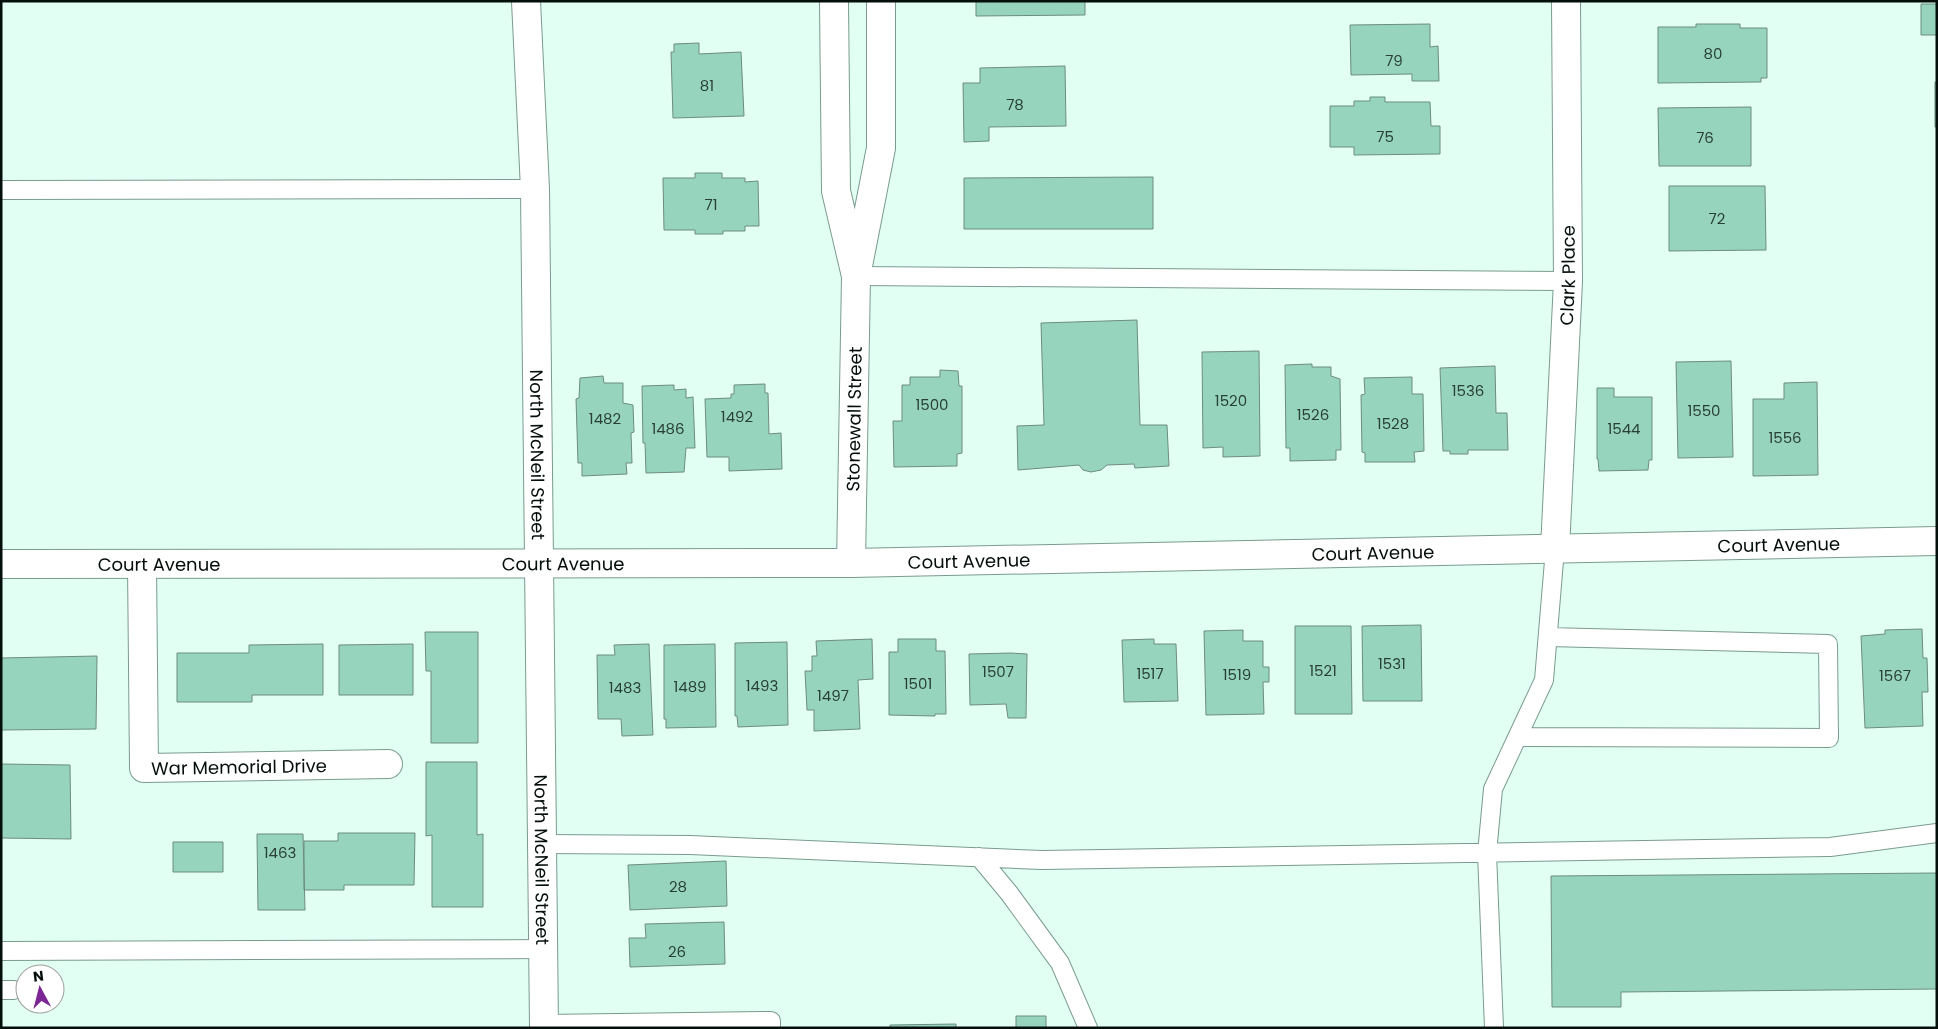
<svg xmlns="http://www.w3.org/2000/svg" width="1938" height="1029" font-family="Poppins,sans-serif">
  <rect width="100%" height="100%" fill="#e2fff4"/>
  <path fill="#97d4be" stroke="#6c8c80" d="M976 1H1085V15L976 16Z
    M1921 4H1937V35H1921Z
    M1430 24V47L1438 46 1439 81H1412V74L1351 75 1350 25Z
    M1696 24H1740V28H1767V78H1761V82L1658 83V27H1696Z
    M699 43V54L741 52 744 116 673 118 671 52H674V44Z
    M1065 66 1066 126 989 127V141L964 142 963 83H980V68Z
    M1935 82H1937V127H1935Z
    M1370 97H1385V102H1430L1431 126H1440V154L1354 155V147H1330V106H1354V101H1370Z
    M1751 107V166H1659L1658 108Z
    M695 173H722V178H745V182L758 181 759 226H745V231H723V234H695V230H664L663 178H695Z
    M1153 177V229H964V178Z
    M1669 186H1765L1766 250 1669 251Z
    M1137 320 1140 425H1167L1169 466 1135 468 1134 464 1107 465 1101 470 1091 472 1083 470 1079 465 1018 470 1017 426 1044 425 1041 323Z
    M1259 351 1260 456 1223 457V447L1203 448 1202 352Z
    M1731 361 1733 457 1678 458 1676 362Z
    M1312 364V367H1331V376L1340 379 1341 450H1336V460L1290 461V448H1286L1285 365Z
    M1495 366 1496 413H1507L1508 450H1468V454H1450V451H1443L1440 368Z
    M940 370 958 371 959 386H962V453L957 454V466L894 467 893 421H902V385H910V377H940Z
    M603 376 604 383H623V403L633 405 634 432 631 433 632 463H626L627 474 582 476V463H578L576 399 579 398 580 378Z
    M1412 377V394H1423L1424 451 1414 452 1415 462H1365V453L1362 452 1361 395 1365 394 1364 378Z
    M1817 382 1818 475 1753 476V399H1784V383Z
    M765 384V393H768L769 434 781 433 782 469 729 471V457H707L705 399 731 398V394H734V385Z
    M674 385V390L686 389V398L693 397 695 448H686L684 472 646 473 645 443H643L642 386Z
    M1597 388H1614V397H1652V460H1649L1648 470 1599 471 1598 459H1597Z
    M1421 625 1422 701H1363L1362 626Z
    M1295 626H1351L1352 714H1295Z
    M1922 629 1923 658H1927L1928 692H1922L1923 726 1865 728 1861 636 1885 634V630Z
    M1243 630V641H1263V667H1269V682H1263L1264 714 1206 715 1204 631Z
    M425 632H478V743H431V671H426Z
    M872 639 873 679 858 680 860 729 814 731V710H807L805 671H812V656H817L816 641Z
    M898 639H936V651H945L946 714H935V716L889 715V652H898Z
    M1154 639V644H1176L1178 701 1124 702 1122 640Z
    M787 642 788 725 738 727 737 716H735V643Z
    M323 644V695H252V702H177V653H249V645Z
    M413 644V695H339V645Z
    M649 644 653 735 622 736 621 719H598L597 655H615L614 645Z
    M715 644 716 727 666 728V719H664V645Z
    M1011 653 1027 654 1026 718H1008L1006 704 970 705 969 654Z
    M97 656 96 729 1 730V658Z
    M426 762H477V835L483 834V907H432V835L426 836Z
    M1 764 70 765 71 839 1 838Z
    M338 833H415L414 885H344V890H304V841H338Z
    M257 834H303L305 910H258Z
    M173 842H223V872H173Z
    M726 861 727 906 630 910 628 865Z
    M1937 873V989L1621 992V1007H1552L1551 876Z
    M724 922 725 964 630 967 629 938H646L645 924Z
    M1016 1016H1046V1028H1016Z
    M956 1024V1028H890V1025Z"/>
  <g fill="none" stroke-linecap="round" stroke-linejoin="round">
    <defs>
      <path id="service" d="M1 190 535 189
        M856 276 1568 281
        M1518 737 1829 738 1828 644 1548 637
        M543 844 690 845 1042 860 1830 847 1937 833
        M979 857 1009 893 1060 963 1088 1028
        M1 951 544 949
        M1 990H14
        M544 1024 771 1021V1028
        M1494 1028 1487 853 1493 789 1544 680 1555 549"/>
      <g id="minor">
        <path id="s1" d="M526 1 535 189 544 1028"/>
        <path d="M834 1 836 191 856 276 881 148V1"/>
        <path id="s2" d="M1555 549 1568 281 1566 1"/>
        <path id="s3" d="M851 563 856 276"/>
        <path id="s4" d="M1 564 851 563 1937 541"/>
        <path id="s5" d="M142 564 144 768 388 764"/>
      </g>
    </defs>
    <use href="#service" stroke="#7a9b8f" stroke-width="20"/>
    <use href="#minor" stroke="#7a9b8f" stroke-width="30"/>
    <use href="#service" stroke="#fff" stroke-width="18"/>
    <use href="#minor" stroke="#fff" stroke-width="28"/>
  </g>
  <g text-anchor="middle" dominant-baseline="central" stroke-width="4" stroke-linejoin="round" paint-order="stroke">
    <g font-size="15" fill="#294037">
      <text x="1713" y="53">80</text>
      <text x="1394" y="60">79</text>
      <text x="707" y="85">81</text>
      <text x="1015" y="104">78</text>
      <text x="1385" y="136">75</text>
      <text x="1705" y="137">76</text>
      <text x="711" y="204">71</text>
      <text x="1717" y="218">72</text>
      <text x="1468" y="390">1536</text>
      <text x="1231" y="400">1520</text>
      <text x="932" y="404">1500</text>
      <text x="1704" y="410">1550</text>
      <text x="1313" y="414">1526</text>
      <text x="737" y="416">1492</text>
      <text x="605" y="418">1482</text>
      <text x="1393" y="423">1528</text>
      <text x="668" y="428">1486</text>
      <text x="1624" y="428">1544</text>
      <text x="1785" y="437">1556</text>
      <text x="1392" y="663">1531</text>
      <text x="1323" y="670">1521</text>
      <text x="998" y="671">1507</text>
      <text x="1150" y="673">1517</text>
      <text x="1237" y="674">1519</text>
      <text x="1895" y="675">1567</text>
      <text x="918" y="683">1501</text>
      <text x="762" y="685">1493</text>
      <text x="690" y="686">1489</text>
      <text x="625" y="687">1483</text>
      <text x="833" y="695">1497</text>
      <text x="280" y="852">1463</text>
      <text x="678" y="886">28</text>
      <text x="677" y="951">26</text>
    </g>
    <g font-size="18" fill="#040e0a" stroke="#fff">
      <text stroke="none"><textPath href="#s2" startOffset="274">Clark Place</textPath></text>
      <text stroke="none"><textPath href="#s3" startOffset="144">Stonewall Street</textPath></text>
      <text stroke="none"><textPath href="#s1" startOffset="454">North McNeil Street</textPath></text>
      <text stroke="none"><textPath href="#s4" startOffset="1778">Court Avenue</textPath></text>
      <text stroke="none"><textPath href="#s4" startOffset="1372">Court Avenue</textPath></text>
      <text stroke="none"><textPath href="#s4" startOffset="968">Court Avenue</textPath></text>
      <text stroke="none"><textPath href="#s4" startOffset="562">Court Avenue</textPath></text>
      <text stroke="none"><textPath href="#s4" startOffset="158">Court Avenue</textPath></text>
      <text stroke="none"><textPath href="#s5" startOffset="299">War Memorial Drive</textPath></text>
      <text stroke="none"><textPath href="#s1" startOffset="859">North McNeil Street</textPath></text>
    </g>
  </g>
  <rect width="1938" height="1029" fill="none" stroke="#040e0a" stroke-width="5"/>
  <g transform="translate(40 989) rotate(353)"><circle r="24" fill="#ffffff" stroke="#9b9f9d"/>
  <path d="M0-4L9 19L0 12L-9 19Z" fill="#7c2695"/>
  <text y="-8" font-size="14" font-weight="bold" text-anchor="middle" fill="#040e0a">N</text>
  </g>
</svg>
